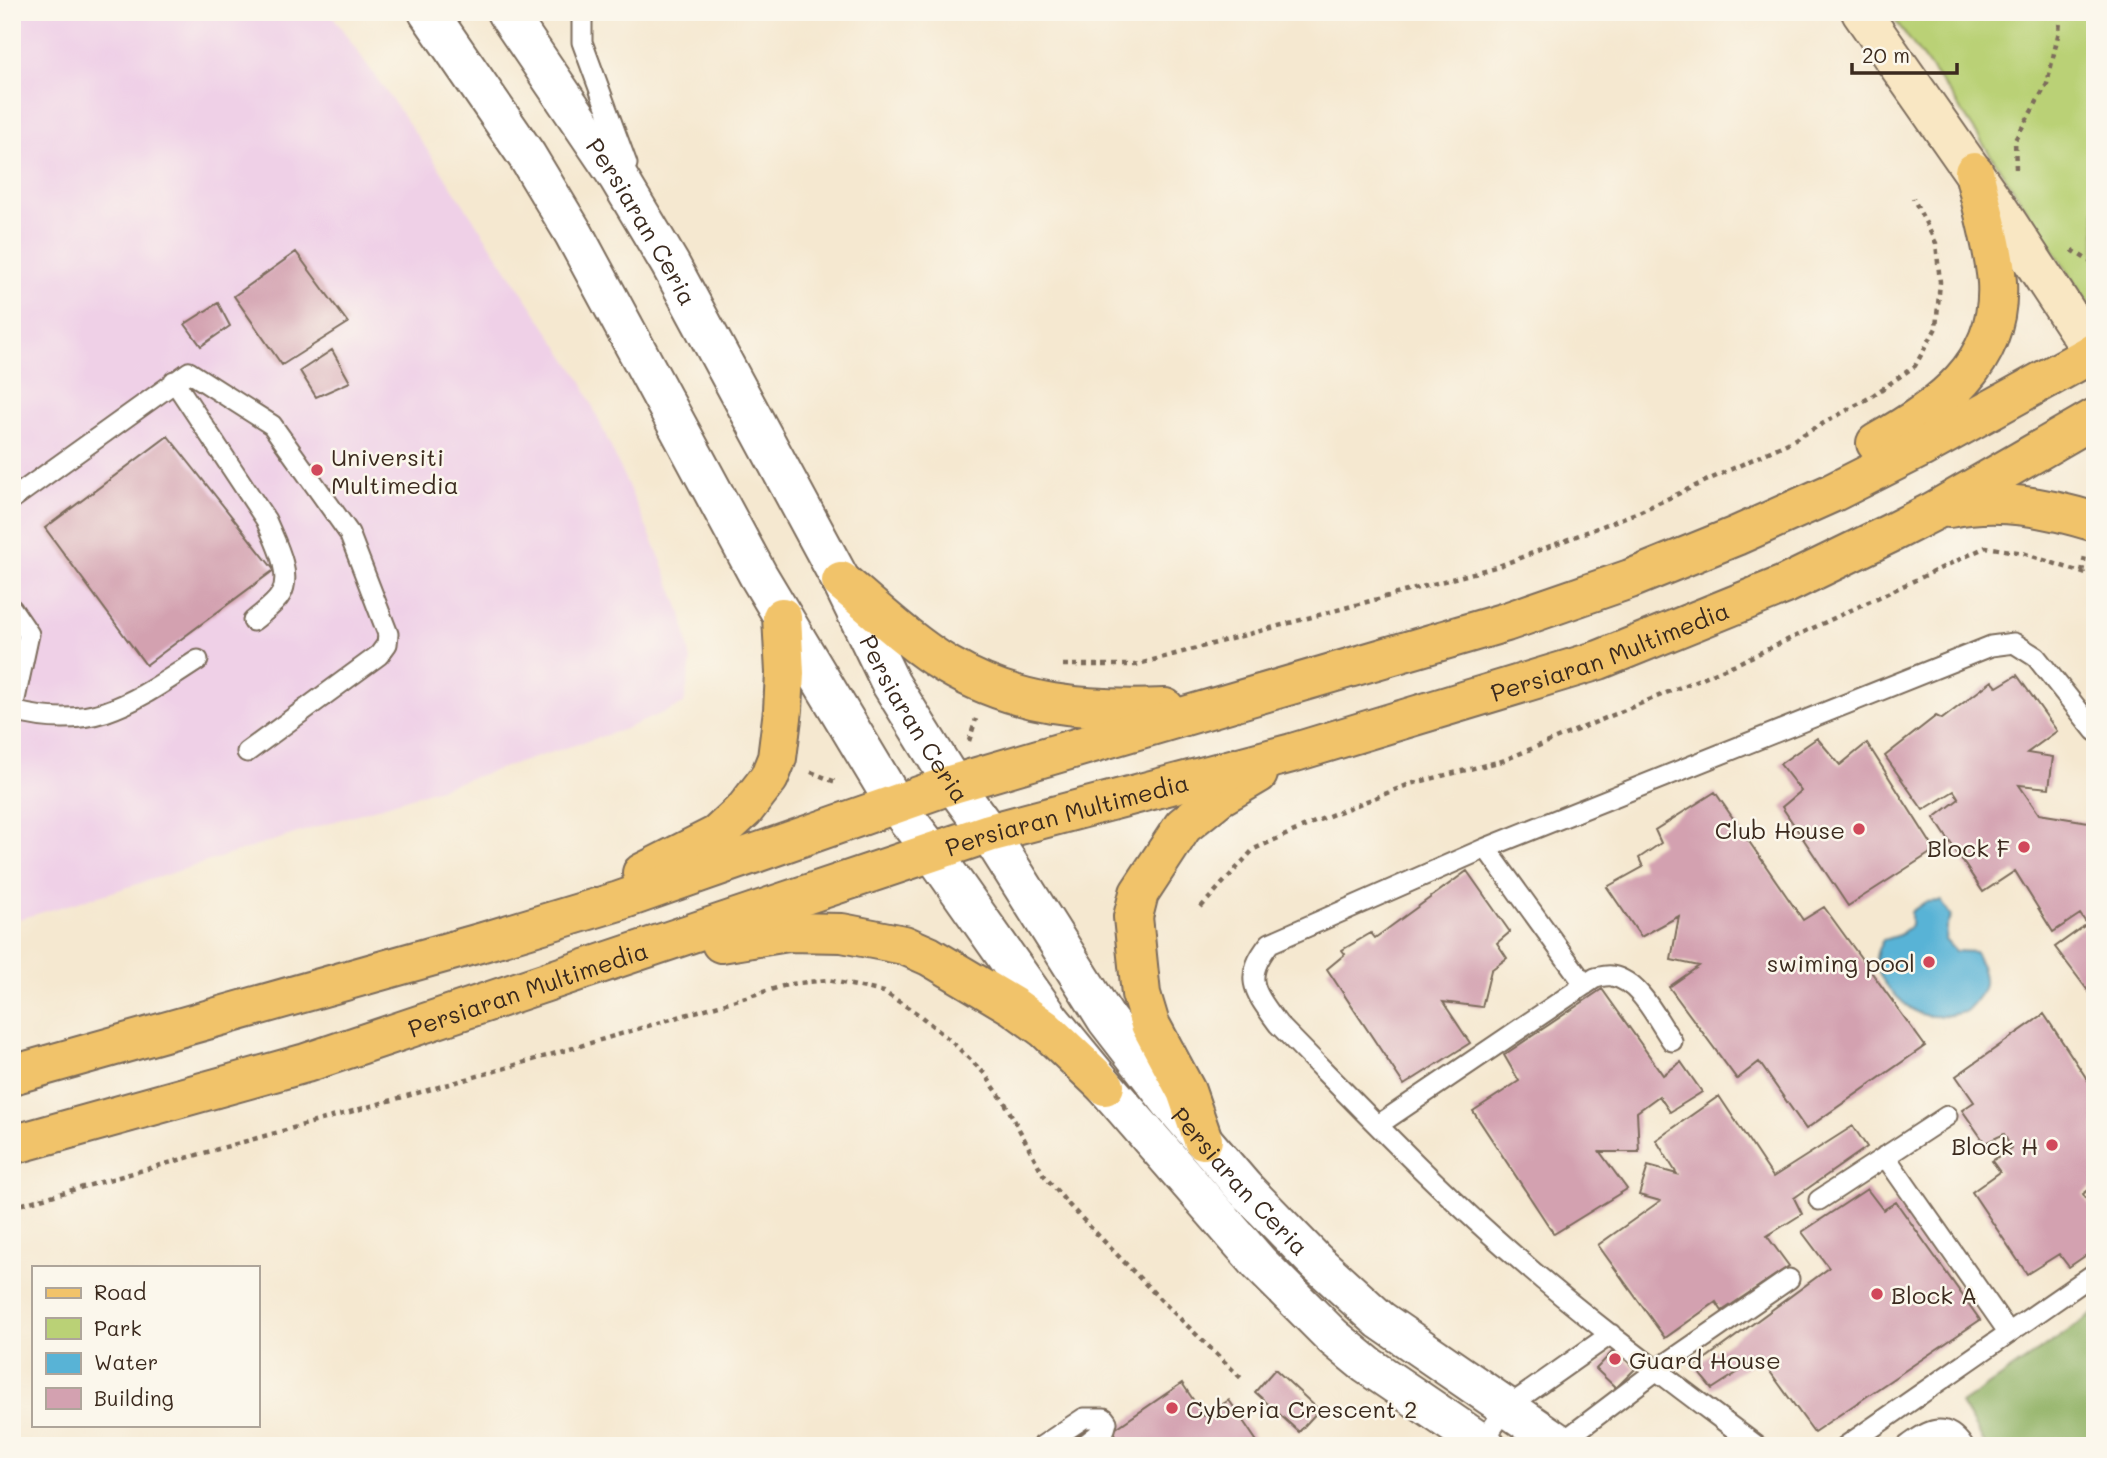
<svg xmlns="http://www.w3.org/2000/svg" width="2107" height="1458" font-family="Mali,sans-serif">
  <rect width="100%" height="100%" fill="#fbf7ec"/>
  <filter id="ink" filterUnits="userSpaceOnUse"><feTurbulence type="fractalNoise" baseFrequency=".0143" numOctaves="2"/><feDisplacementMap in="SourceGraphic" scale="14" xChannelSelector="R" yChannelSelector="G"/><feConvolveMatrix kernelMatrix="1 2 1 2 8 2 1 2 1" color-interpolation-filters="sRGB"/></filter>
  <filter id="wash" filterUnits="userSpaceOnUse"><feTurbulence type="fractalNoise" baseFrequency=".00686" numOctaves="4" result="noise"/><feDisplacementMap in="SourceGraphic" scale="28" xChannelSelector="R" yChannelSelector="G"/><feGaussianBlur stdDeviation="1.57" result="paint"/><feColorMatrix in="noise" values="0 0 0 0 0 0 0 0 0 0 0 0 0 0 0 0 0 1.4 0 .05"/><feComposite in="paint" operator="in"/></filter>
  <g filter="url(#wash)">
    <rect width="100%" height="100%" fill="#f5e8d0"/>
    <path fill="#efd0e7" d="M12 12H330L428 151 581 380 661 560 683 618 691 662 684 704 622 730 109 893 12 921Z"/>
    <path fill="#bad176" stroke="#7a7e4a" stroke-width="2" d="M1889 12H2095V313L1953 98Z"/>
    <path fill="#93b367" stroke="#676e42" stroke-width="2" d="M2095 1313V1446H1986L1961 1404Z"/>
    <path fill="#58b3d6" stroke="#4a6e7a" stroke-width="2" d="M1941 901 1951 916 1946 927 1945 940 1955 951 1975 952C1989 981 1988 990 1965 1012 1951 1015 1935 1019 1921 1014 1908 1010 1883 985 1878 971 1874 960 1877 949 1883 940L1899 935 1911 926V912L1925 902Z"/>
    <g id="blocks">
      <path fill="#d3a1b0" d="M296 252 348 323 282 365 234 296Z
        M218 303 230 326 201 346 185 324Z
        M332 350 350 382 316 397 300 371Z
        M168 436 274 570 146 665 45 528Z
        M2017 675 2057 731 2027 753 2053 757 2049 788 2019 785 2039 814 2095 823V1000L2055 947 2087 924 2080 914 2053 932 2015 871 1983 892 1934 818 1959 799 1954 791 1923 810 1885 756 1936 716 1942 719 1992 681 1997 687Z
        M1817 738 1840 765 1867 743 1935 850 1848 906 1782 807 1801 791 1780 764Z
        M1715 792 1803 920 1824 907 1925 1046 1806 1129 1759 1062 1737 1079 1669 987 1699 966 1671 960 1679 916 1641 937 1607 887 1643 867 1639 858 1661 843 1655 830Z
        M1467 871 1510 932 1497 943 1507 958 1491 970 1482 1007 1443 1002 1470 1043 1404 1085 1327 969 1345 954 1342 950 1371 933 1375 938Z
        M1602 989 1663 1075 1681 1062 1702 1092 1670 1112 1659 1096 1637 1112 1639 1152H1600L1627 1189 1554 1234 1473 1111 1519 1081 1504 1055Z
        M2044 1014 2089 1082 2095 1078V1185L2083 1194 2095 1213V1249L2069 1267 2059 1254 2027 1274 1972 1192 2000 1172 1992 1161 2011 1148 2004 1134 1985 1143 1962 1110 1974 1102 1956 1076Z
        M1719 1096 1773 1177 1853 1126 1867 1147 1794 1198 1802 1214 1767 1236 1789 1266 1722 1311 1716 1302 1665 1338 1598 1245 1660 1201 1639 1195 1648 1166 1677 1174 1656 1140Z
        M1867 1189 1883 1210 1896 1202 1980 1320 1814 1432 1760 1358 1712 1389 1694 1367 1829 1268 1802 1232Z
        M1615 1349 1635 1369 1616 1388 1596 1369Z
        M1275 1369 1319 1410 1299 1432 1255 1392Z
        M1182 1383 1204 1416 1229 1400 1260 1446H1090Z"/>
    </g>
  </g>
  <g filter="url(#ink)">
    <use href="#blocks" fill-opacity="0" stroke="#7c6c5c" stroke-width="2"/>
    <g fill="none" stroke-linecap="round" stroke-linejoin="round">
      <defs>
        <path id="service" d="M582 12V42L627 164
          M174 381 266 520C274 540 293 573 281 594 275 605 262 613 253 621
          M12 499 189 372 272 425 349 533 388 634 387 644 379 655 247 752
          M12 609 29 634 12 713
          M13 711C95 733 133 702 198 660
          M1486 848 1585 985
          M1378 1125 1595 978C1600 977 1607 975 1612 976 1640 981 1657 1020 1672 1041
          M1885 1156 2009 1333
          M1819 1200 1947 1116
          M1482 1443 1506 1408 1611 1334
          M1042 1446 1084 1418H1104L1107 1422 1105 1429 1083 1446
          M1557 1446 1657 1370 1789 1279
          M1757 1446C1675 1384 1591 1323 1514 1255 1431 1183 1355 1102 1278 1024 1254 991 1242 978 1270 943L1486 848 1991 646 2014 643 2036 657 2095 731
          M1846 1446 2095 1273
          M1907 1446C1928 1430 1945 1420 1963 1446"/>
        <g id="tertiary">
          <path d="M428 12 527 156 574 234 758 575 896 805 933 853 1050 1019 1105 1086 1259 1263 1333 1337 1367 1365 1486 1446"/>
          <path id="s1" d="M506 12 618 177 670 264 841 581 891 684 953 784 989 833 1107 1020 1172 1104 1244 1188 1314 1260 1380 1320 1563 1446"/>
        </g>
        <path id="secondary" d="M1861 12 1994 202 2095 356"/>
        <g id="primary">
          <path d="M1876 443C1939 408 2002 364 1997 282 1994 246 1982 208 1974 172"/>
          <path d="M1949 508C1999 498 2046 507 2095 522"/>
          <path d="M841 581C875 609 909 642 947 665 1016 706 1086 711 1165 708"/>
          <path d="M642 873 717 835 745 809 769 778 777 758 783 710 785 673 782 617"/>
          <path d="M721 943 788 932 842 933 904 945 929 956 1013 1006 1045 1029 1105 1086"/>
          <path d="M12 1075 483 942 619 901 953 784 1506 622 1630 579 1736 536 1832 493 1921 448 2095 352"/>
          <path d="M1203 1140 1186 1091 1150 1024 1141 994 1133 917 1139 893 1183 826 1219 797 1258 774"/>
          <path id="s2" d="M12 1145 306 1063 989 833 1292 753 1599 660 1784 585 1891 533 1934 511 2095 418"/>
        </g>
      </defs>
      <use href="#service" stroke="#7c6c5c" stroke-width="23"/>
      <use href="#tertiary" stroke="#7c6c5c" stroke-width="42"/>
      <use href="#secondary" stroke="#7c6c5c" stroke-width="42"/>
      <use href="#primary" stroke="#7c6c5c" stroke-width="42"/>
      <path stroke="#7c6c5c" stroke-width="4.5" stroke-dasharray="5 5" stroke-linecap="butt" d="M2016 169 2015 140 2047 84 2059 31 2061 12
        M2072 250 2095 265
        M2082 572 2085 556
        M1063 665H1135L1499 566 1641 511 1788 443 1869 398 1915 366 1936 328 1940 282 1936 243 1913 198
        M969 741 976 719
        M811 772 838 783
        M1201 907 1254 849 1326 817 1410 784 1502 761 1736 664 1986 547 2023 553 2095 577
        M12 1207 492 1072 790 984 828 980 884 992 918 1014 951 1041 984 1073 1005 1103 1043 1174 1067 1203 1160 1299 1242 1379"/>
      <use href="#service" stroke="#fff" stroke-width="19"/>
      <use href="#tertiary" stroke="#fff" stroke-width="38"/>
      <use href="#secondary" stroke="#f9e7c3" stroke-width="38"/>
      <use href="#primary" stroke="#f1c36a" stroke-width="38"/>
    </g>
  </g>
  <g fill="#d1495b" stroke="#fbf7ec" stroke-width="2.5">
    <circle cx="317" cy="470" r="7"/>
    <circle cx="1859" cy="829" r="7"/>
    <circle cx="2024" cy="847" r="7"/>
    <circle cx="1929" cy="962" r="7"/>
    <circle cx="2052" cy="1145" r="7"/>
    <circle cx="1877" cy="1294" r="7"/>
    <circle cx="1615" cy="1359" r="7"/>
    <circle cx="1172" cy="1408" r="7"/>
  </g>
  <g text-anchor="middle" dominant-baseline="central" stroke-width="5" stroke-linejoin="round" paint-order="stroke">
    <g font-size="24" fill="#3b2a1e" stroke="#fbf7ec">
      <text stroke="none"><textPath href="#s1" startOffset="250">Persiaran Ceria</textPath></text>
      <text stroke="none"><textPath href="#s2" startOffset="1673">Persiaran Multimedia</textPath></text>
      <text stroke="none"><textPath href="#s1" startOffset="817">Persiaran Ceria</textPath></text>
      <text stroke="none"><textPath href="#s2" startOffset="1106">Persiaran Multimedia</textPath></text>
      <text stroke="none"><textPath href="#s2" startOffset="539">Persiaran Multimedia</textPath></text>
      <text stroke="none"><textPath href="#s1" startOffset="1384">Persiaran Ceria</textPath></text>
    </g>
    <g font-size="24" fill="#3b2a1e" stroke="#fbf7ec" text-anchor="start">
      <text x="331" y="456">Universiti<tspan x="331" dy="28">Multimedia</tspan></text>
      <text x="1845" y="829" text-anchor="end">Club House</text>
      <text x="2010" y="847" text-anchor="end">Block F</text>
      <text x="1915" y="962" text-anchor="end">swiming pool</text>
      <text x="2038" y="1145" text-anchor="end">Block H</text>
      <text x="1891" y="1294">Block A</text>
      <text x="1629" y="1359">Guard House</text>
      <text x="1186" y="1408">Cyberia Crescent 2</text>
    </g>
  </g>
  <rect width="2107" height="1458" fill="none" stroke="#fbf7ec" stroke-width="42"/>
  <rect x="32" y="1266" width="228" height="161" fill="#fbf7ec" stroke="#aea59a" stroke-width="2"/>
  <rect x="46" y="1288" width="35" height="10" fill="#f1c36a" stroke="#aea59a" stroke-width="2"/>
  <text x="94" y="1300" font-size="21" fill="#3b2a1e">Road</text>
  <rect x="46" y="1318" width="35" height="21" fill="#bad176" stroke="#aea59a" stroke-width="2"/>
  <text x="94" y="1336" font-size="21" fill="#3b2a1e">Park</text>
  <rect x="46" y="1353" width="35" height="21" fill="#58b3d6" stroke="#aea59a" stroke-width="2"/>
  <text x="94" y="1370" font-size="21" fill="#3b2a1e">Water</text>
  <rect x="46" y="1388" width="35" height="21" fill="#d3a1b0" stroke="#aea59a" stroke-width="2"/>
  <text x="94" y="1406" font-size="21" fill="#3b2a1e">Building</text>
  <path d="M1852 63v10h105v-10" fill="none" stroke="#3b2a1e" stroke-width="3.5"/>
  <text x="1862" y="63" font-size="21" fill="#3b2a1e" stroke="#fbf7ec" stroke-width="5" paint-order="stroke">20 m</text>
</svg>
